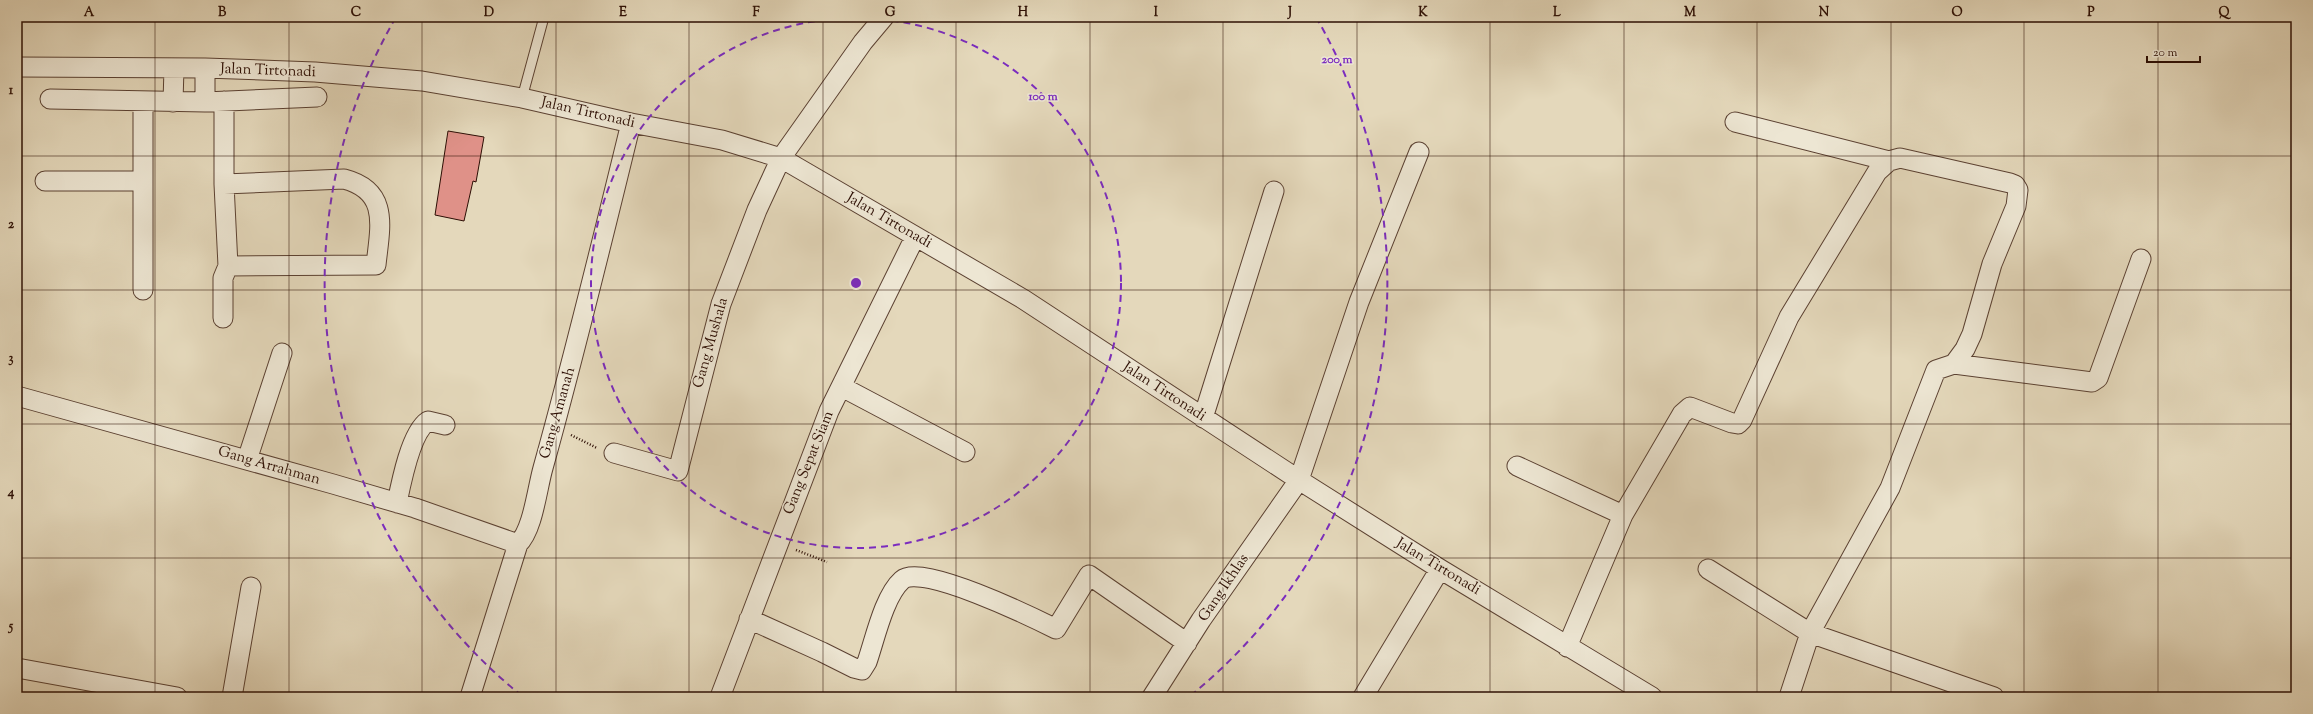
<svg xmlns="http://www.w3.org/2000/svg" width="2313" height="714" font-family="'Sorts Mill Goudy',serif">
  <rect width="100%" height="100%" fill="#e4d8bb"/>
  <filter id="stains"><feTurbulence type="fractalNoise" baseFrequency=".005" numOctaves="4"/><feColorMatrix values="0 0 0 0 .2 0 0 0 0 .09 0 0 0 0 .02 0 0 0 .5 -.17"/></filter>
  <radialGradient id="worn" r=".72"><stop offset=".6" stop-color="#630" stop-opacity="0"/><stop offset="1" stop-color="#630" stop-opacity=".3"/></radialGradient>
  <path fill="#df9188" stroke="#2d0f05" d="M448 131 484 137 476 182 473 181 464 221 435 215Z"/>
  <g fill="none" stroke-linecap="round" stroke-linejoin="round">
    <defs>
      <path id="lane" d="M522 98 544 17"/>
      <path id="street" d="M17 67 205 68 315 72 422 81 522 98 631 123 722 140 781 158 1023 299 1299 480 1440 569 1652 697
        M205 68V102
        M50 99 205 102 317 97
        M224 101V184L228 266 376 265C380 227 390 191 344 179L224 184
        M173 102 174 68
        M1735 122 1889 161
        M45 181H143
        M143 290V101
        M223 318V278L228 266
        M842 387 965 452
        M17 396 333 484 415 508 518 544
        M1203 418 1274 191
        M614 453 678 471 721 304 757 210 781 158 863 42 884 17
        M247 460 282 353
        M1517 466 1623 515
        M397 503C401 483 411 432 428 421L445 425
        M1708 569 1810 633 1994 697
        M749 619 822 652 854 668 862 670 867 662C875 639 884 596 902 580 921 563 1032 617 1056 629L1089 575 1187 643
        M1567 647 1623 515 1682 414 1690 407 1732 423 1738 424 1742 420 1789 317 1877 172 1889 161 1900 158 2010 183 2015 185 2018 190 2016 206 1992 264 1972 334 1965 349 1954 364
        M17 668 177 697
        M232 697 251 587
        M470 697 518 544C533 530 537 489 543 468 575 353 603 238 631 123
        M720 697 829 411 915 237
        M1152 697 1201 620 1299 480 1359 302 1419 152
        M1363 697 1440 569
        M1789 697 1810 633 1890 488 1936 370 1954 364 2092 382 2098 378 2141 259"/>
    </defs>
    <use href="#lane" stroke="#5b4132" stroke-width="11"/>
    <use href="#street" stroke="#5b4132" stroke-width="21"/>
    <path stroke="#2d0f05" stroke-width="2.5" stroke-dasharray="1 2" stroke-linecap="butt" d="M571 435 597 448
      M796 550 827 562"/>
    <use href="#lane" stroke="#ede6d3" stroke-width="9"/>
    <use href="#street" stroke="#ede6d3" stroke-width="19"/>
  </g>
  <path fill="none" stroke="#2d0f05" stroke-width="1" stroke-opacity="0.55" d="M155 17V697M289 17V697M422 17V697M556 17V697M689 17V697M823 17V697M956 17V697M1090 17V697M1223 17V697M1357 17V697M1490 17V697M1624 17V697M1757 17V697M1891 17V697M2024 17V697M2158 17V697M17 156H2296M17 290H2296M17 424H2296M17 558H2296"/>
  <g fill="none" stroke="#7b2cbf" stroke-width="2" stroke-dasharray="7 5">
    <circle cx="856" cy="283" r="265"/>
    <path d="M522 696A531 531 0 0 1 396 17M1316 17A531 531 0 0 1 1190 696"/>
  </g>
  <g text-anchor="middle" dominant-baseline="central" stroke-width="3" stroke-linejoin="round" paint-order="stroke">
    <g font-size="15" fill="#2d0f05" stroke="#ede6d3">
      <text transform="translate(268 71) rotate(2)">Jalan Tirtonadi</text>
      <text transform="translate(588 113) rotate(13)">Jalan Tirtonadi</text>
      <text transform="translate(889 221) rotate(30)">Jalan Tirtonadi</text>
      <text transform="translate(711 343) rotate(-74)">Gang Mushala</text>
      <text transform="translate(1164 392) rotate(33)">Jalan Tirtonadi</text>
      <text transform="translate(558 413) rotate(-74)">Gang Amanah</text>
      <text transform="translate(809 463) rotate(-68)">Gang Sepat Siam</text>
      <text transform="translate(269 466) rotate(16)">Gang Arrahman</text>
      <text transform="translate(1438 567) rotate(31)">Jalan Tirtonadi</text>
      <text transform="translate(1224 588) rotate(-56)">Gang Ikhlas</text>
    </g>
  </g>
  <circle cx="856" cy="283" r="6" fill="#7b2cbf" stroke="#ede6d3" stroke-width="2"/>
  <g font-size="12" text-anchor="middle" font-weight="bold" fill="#7b2cbf" stroke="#ede6d3" stroke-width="3" stroke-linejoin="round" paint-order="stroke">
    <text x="1337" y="63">200 m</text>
    <text x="1043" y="100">100 m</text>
  </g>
  <rect width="2313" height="714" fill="none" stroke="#e4d8bb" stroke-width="44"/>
  <path d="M2147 56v6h53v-6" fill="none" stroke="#2d0f05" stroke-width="2"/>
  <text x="2153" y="56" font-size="12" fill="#2d0f05" stroke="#ede6d3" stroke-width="3" paint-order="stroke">20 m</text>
  <rect x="22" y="22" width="2269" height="670" fill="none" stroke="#2d0f05" stroke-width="1.5"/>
  <g font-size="13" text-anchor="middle" font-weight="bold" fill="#2d0f05">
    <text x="89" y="16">A</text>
    <text x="222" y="16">B</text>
    <text x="356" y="16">C</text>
    <text x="489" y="16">D</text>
    <text x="623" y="16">E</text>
    <text x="756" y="16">F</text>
    <text x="890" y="16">G</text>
    <text x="1023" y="16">H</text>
    <text x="1156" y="16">I</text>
    <text x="1290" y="16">J</text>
    <text x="1423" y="16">K</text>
    <text x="1557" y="16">L</text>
    <text x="1690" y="16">M</text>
    <text x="1824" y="16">N</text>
    <text x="1957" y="16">O</text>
    <text x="2091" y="16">P</text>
    <text x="2224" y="16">Q</text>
    <text x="11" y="94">1</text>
    <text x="11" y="228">2</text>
    <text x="11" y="362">3</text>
    <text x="11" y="496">4</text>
    <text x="11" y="630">5</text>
  </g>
  <rect width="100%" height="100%" filter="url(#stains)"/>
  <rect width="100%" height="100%" fill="url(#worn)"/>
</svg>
